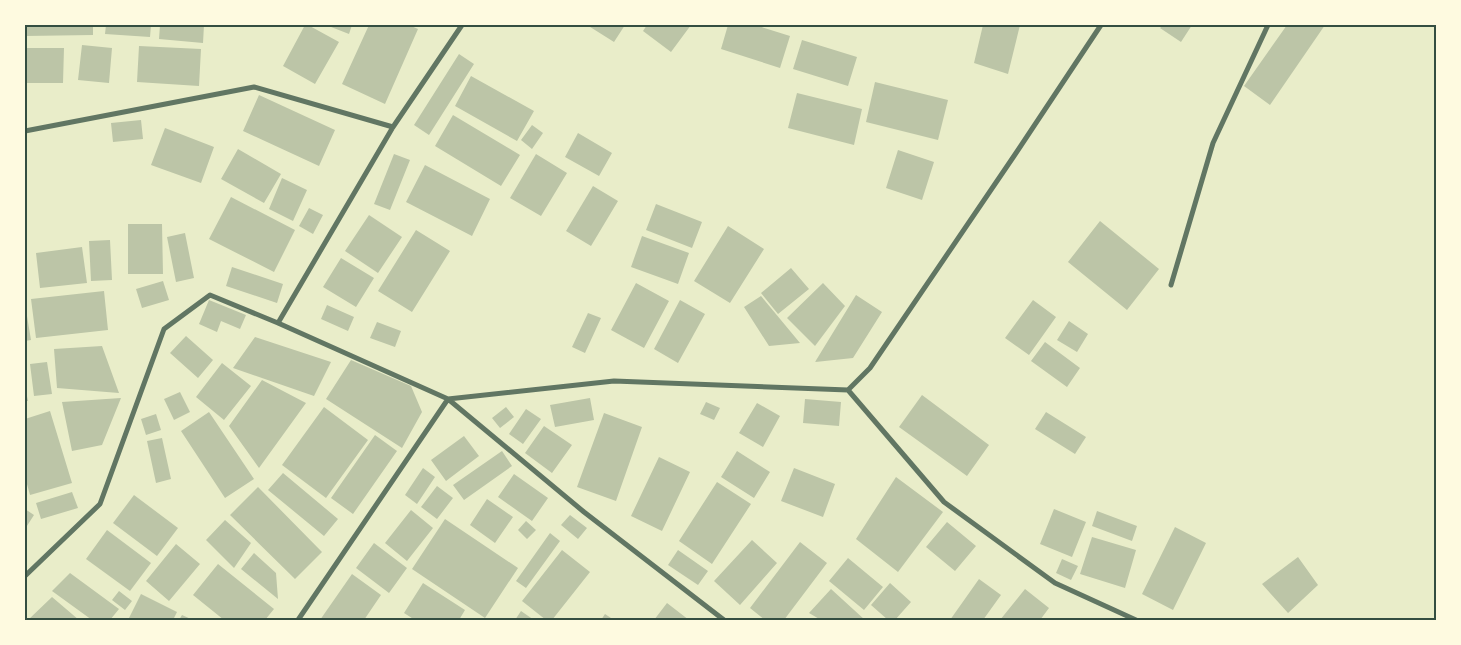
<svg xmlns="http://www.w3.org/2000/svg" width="1461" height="645" font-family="Poppins,sans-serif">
  <rect width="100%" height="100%" fill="#e9edc9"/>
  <path fill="#bcc5a7" d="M25 25H93V35L25 36Z
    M106 25H151L150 37 105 34Z
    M160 25H204L203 43 159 39Z
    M305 25H308L339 42 315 84 283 66Z
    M326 25H352L349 34Z
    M369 25H409L418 29 385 104 342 84Z
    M587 25H625L614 42Z
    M647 25H691L671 52 643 31Z
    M728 25H755L790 36 780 68 721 49Z
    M983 25H1020L1008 74 974 63Z
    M1163 25H1192L1181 42 1160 28Z
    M1287 25H1325L1270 105 1244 86Z
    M802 40 857 57 848 86 793 69Z
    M82 45 112 48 109 83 78 80Z
    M139 46 201 49 199 86 137 82Z
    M25 48H64L63 83H25Z
    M459 54 474 64 429 135 414 125Z
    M471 76 534 111 517 141 455 106Z
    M875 82 948 100 938 140 866 122Z
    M797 93 862 109 854 145 788 128Z
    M259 95 335 130 319 166 243 131Z
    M453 115 520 155 501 186 435 146Z
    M141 120 143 139 113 142 111 123Z
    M532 125 543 133 532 149 521 140Z
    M165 128 214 147 201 183 151 165Z
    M578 133 612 153 599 176 565 157Z
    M238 149 281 174 264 203 221 179Z
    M898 150 934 162 922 200 886 188Z
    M394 154 410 160 390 210 374 204Z
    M536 154 567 173 541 216 510 198Z
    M425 165 490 199 472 236 406 202Z
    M282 178 307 190 293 221 269 209Z
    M593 186 618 201 591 246 566 231Z
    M231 197 295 230 274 272 209 239Z
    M656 204 702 222 692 248 646 230Z
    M309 208 323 215 313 234 299 226Z
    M369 215 402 237 378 273 345 251Z
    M1100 221 1159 269 1127 310 1068 262Z
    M128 224H162L163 274H128Z
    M728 226 764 249 730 303 694 281Z
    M416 230 450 251 412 312 378 291Z
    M185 233 194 278 176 282 167 237Z
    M642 236 689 253 678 284 631 267Z
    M110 240 112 280 91 281 89 241Z
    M82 247 87 283 40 288 36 253Z
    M341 258 374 278 356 307 323 287Z
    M232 267 283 284 277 303 226 286Z
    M791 268 809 289 778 314 761 293Z
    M163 281 169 300 142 308 136 289Z
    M636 283 669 301 644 348 611 330Z
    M823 283 845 306 815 346 787 318Z
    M104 291 108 330 36 338 31 299Z
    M856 295 882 312 853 358 815 362Z
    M761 296 800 343 769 346 744 307Z
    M209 300 246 315 240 329 221 321 217 332 199 324Z
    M680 300 705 314 678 363 654 349Z
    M1033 300 1056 317 1029 355 1005 338Z
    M25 304 31 340 25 341Z
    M327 305 354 317 348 331 321 319Z
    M588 313 601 318 585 353 572 347Z
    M1069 321 1088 334 1077 352 1057 340Z
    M377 322 401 331 395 347 370 338Z
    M186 336 213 360 198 378 170 353Z
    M255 337 331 362 314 396 233 368Z
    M1045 342 1080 368 1067 387 1031 361Z
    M102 346 119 393 57 388 54 349Z
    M351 360 411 386 422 412 402 448 326 399Z
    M47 362 52 394 34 396 30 364Z
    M222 363 251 386 224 420 196 397Z
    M262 380 306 403 259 468 229 426Z
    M25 387 28 401H25Z
    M180 392 190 412 174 420 164 399Z
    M922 395 989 445 967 476 899 427Z
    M121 398 102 445 72 451 62 402Z
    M590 398 594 420 555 427 550 405Z
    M805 399 841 402 839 426 803 423Z
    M706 402 720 408 714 420 700 414Z
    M757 403 780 416 763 447 739 433Z
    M324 407 368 440 326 498 282 465Z
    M506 407 514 417 500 428 492 418Z
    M526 409 541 419 523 444 509 434Z
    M50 411 72 483 30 495 25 477V419Z
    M209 412 254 479 225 498 181 431Z
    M1046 412 1086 437 1075 454 1035 429Z
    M604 413 642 427 616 501 577 487Z
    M156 414 161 430 146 435 141 419Z
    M544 426 572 445 552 473 525 453Z
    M375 435 397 451 353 514 331 498Z
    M464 436 479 456 446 481 431 460Z
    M162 438 171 479 156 483 147 441Z
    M502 451 512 466 464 500 453 485Z
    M737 451 770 472 754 498 721 477Z
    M659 457 690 472 662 531 631 516Z
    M423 468 435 477 417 504 405 495Z
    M794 468 835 484 823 517 781 501Z
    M283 473 338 519 324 536 268 490Z
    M514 474 548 498 532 521 498 497Z
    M896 477 943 512 898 572 856 539Z
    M717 482 751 504 712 564 679 541Z
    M437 486 453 498 437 519 421 507Z
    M258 487 322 552 295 579 230 515Z
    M72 492 78 508 41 519 36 503Z
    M134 495 178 528 157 556 113 523Z
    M487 499 513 517 495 543 470 525Z
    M25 509 34 515 25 529Z
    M1054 509 1086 522 1072 557 1040 544Z
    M411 510 433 528 407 561 385 543Z
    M1097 511 1137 526 1132 541 1092 526Z
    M570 515 587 528 578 539 561 525Z
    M445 519 518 568 485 618 412 569Z
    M225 520 251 543 234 568 206 540Z
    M526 521 536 530 527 539 518 530Z
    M947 522 976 546 955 571 926 547Z
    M1175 527 1206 543 1173 610 1142 594Z
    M107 530 151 563 130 591 86 559Z
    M550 533 560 541 526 588 516 581Z
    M1092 537 1136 550 1125 588 1080 574Z
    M752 540 777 563 740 605 714 581Z
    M800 542 827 563 784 620H765L750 608Z
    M374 543 407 568 389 593 356 568Z
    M176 544 200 564 169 601 146 581Z
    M562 550 590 572 552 620H546L522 601Z
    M678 550 708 571 698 585 668 565Z
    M254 553 276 573 278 599 241 569Z
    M1298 557 1318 585 1288 613 1262 584Z
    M848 558 883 587 864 610 829 581Z
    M1062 559 1078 566 1071 580 1056 573Z
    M218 564 274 609 265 620H224L193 595Z
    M70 573 119 609 110 620H92L52 591Z
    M352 574 381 595 364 620H320Z
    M979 579 1001 595 983 620H950Z
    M423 583 465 610 459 620H415L404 613Z
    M890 583 911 602 895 620H888L871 605Z
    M831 589 865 620H821L809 613Z
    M1025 589 1049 608 1040 620H1000Z
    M119 591 132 601 125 610 112 600Z
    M141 594 177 612 173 620H128Z
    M52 597 79 620H28Z
    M667 603 689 620H654Z
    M521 611 534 620H515Z
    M605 614 614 620H601Z
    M182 615 193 620H179Z"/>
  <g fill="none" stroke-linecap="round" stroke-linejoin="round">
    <path stroke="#617663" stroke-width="5" d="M25 131 254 87 393 127
      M1171 285 1213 143 1268 25
      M278 323 393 127 462 25
      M848 390 944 502 1055 583 1136 620
      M25 576 100 504 164 329 210 295 278 323 448 399 584 512 724 620
      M298 620 448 399 614 381 848 390 870 368 1014 156 1101 25"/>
  </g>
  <rect width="1461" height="645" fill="none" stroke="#fefae0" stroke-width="52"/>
  <rect x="26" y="26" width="1409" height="593" fill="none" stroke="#344e41" stroke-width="2"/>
</svg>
